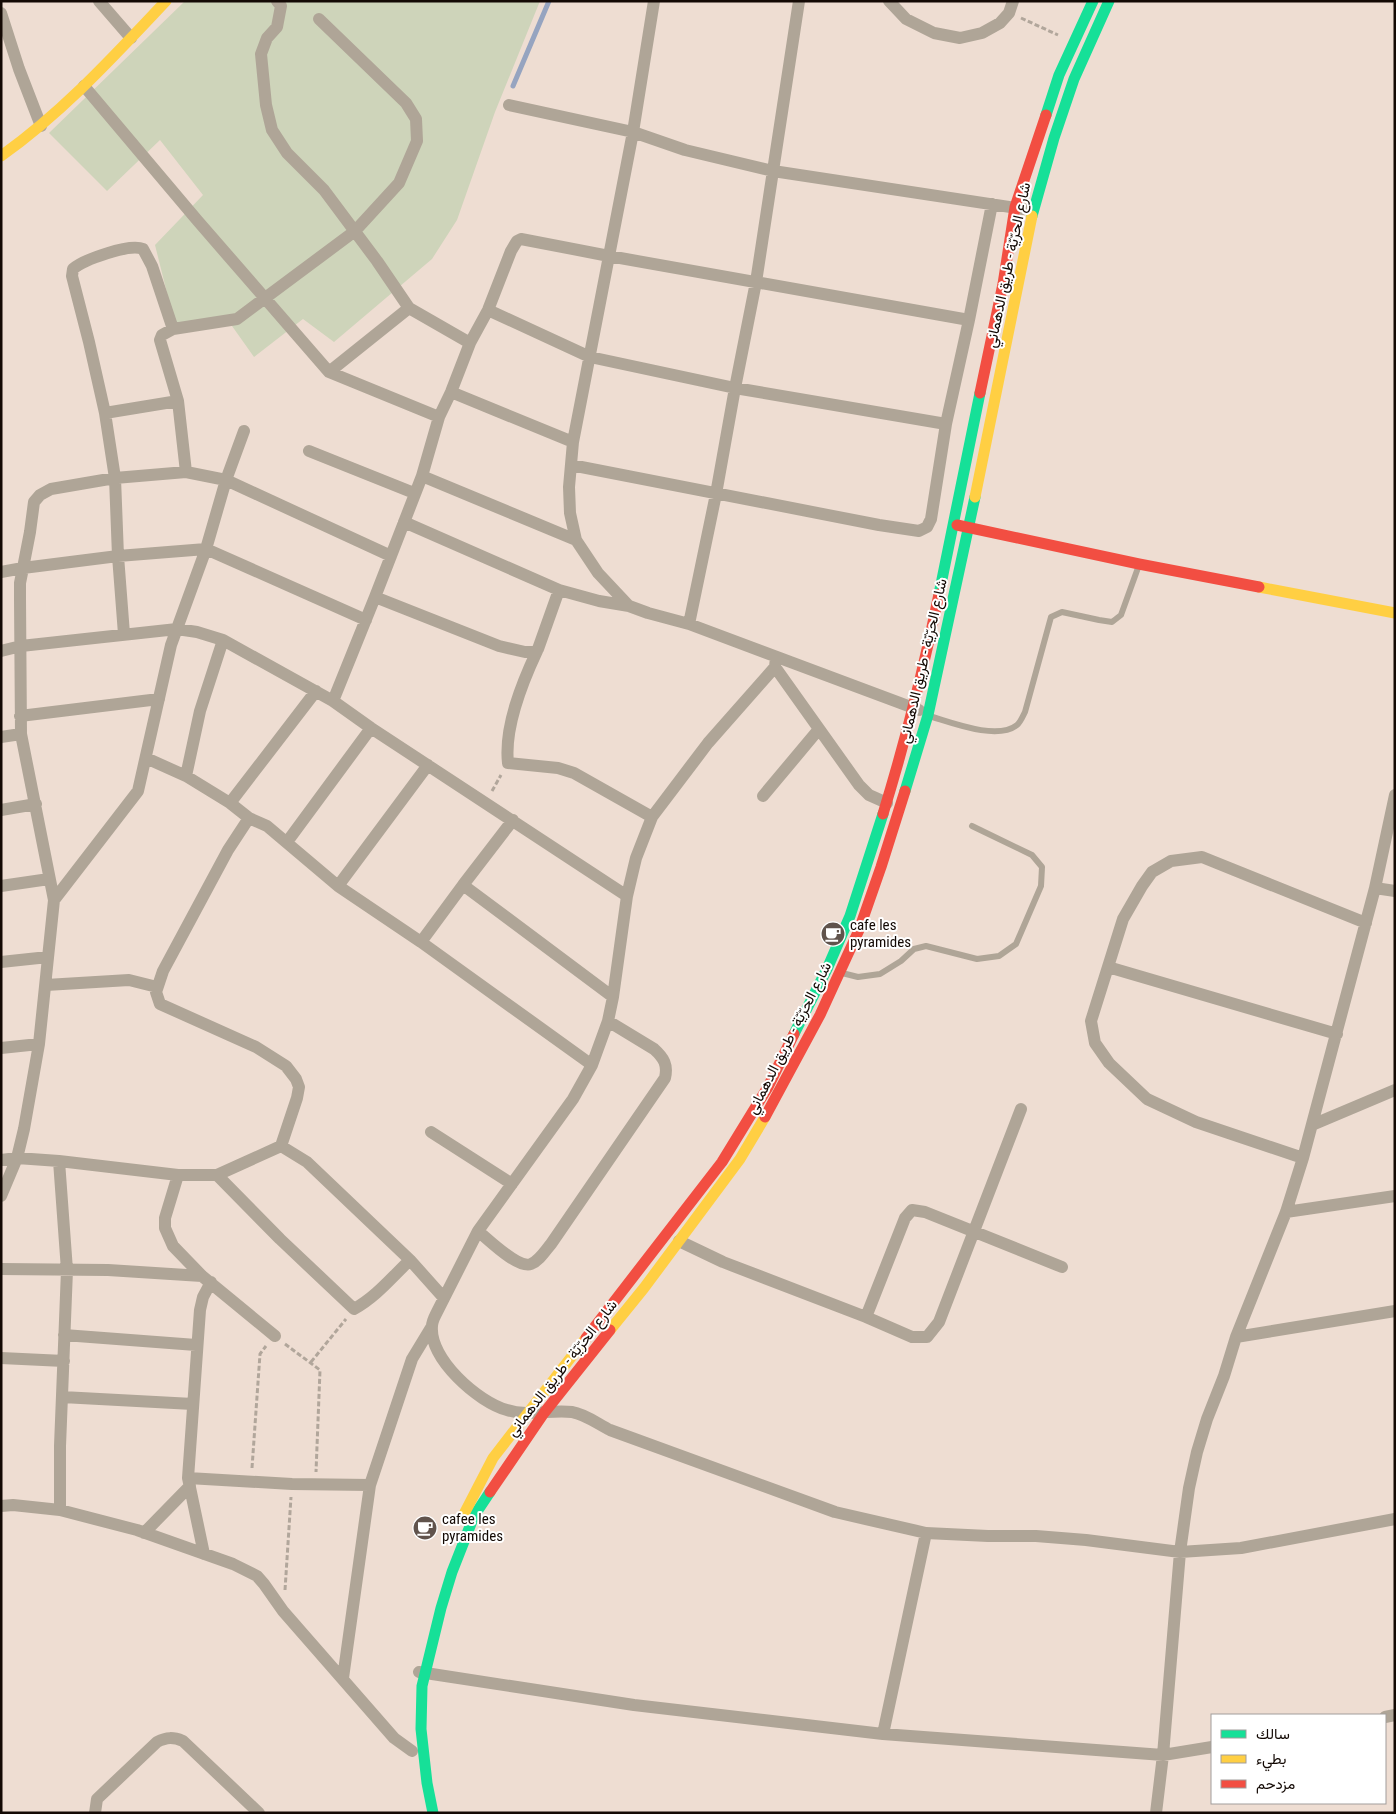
<svg xmlns="http://www.w3.org/2000/svg" width="1396" height="1814" font-family="'Roboto Condensed',Vazirmatn,sans-serif">
  <rect width="100%" height="100%" fill="#eeddd2"/>
  <path fill="#ced4ba" d="M185 1H540L495 112 457 220 432 259 334 342 303 319 254 357 232 326 175 325 155 245 203 195 160 140 107 191 49 133Z"/>
  <g fill="none" stroke-linecap="round" stroke-linejoin="round">
    <path stroke="#96a4c0" stroke-width="5" d="M513 86 549 1"/>
    <path stroke="#b1a69b" stroke-width="3" stroke-dasharray="5 2.5" stroke-linecap="butt" d="M1021 18 1058 35
      M492 791 501 775
      M285 1344 320 1370 316 1472
      M311 1362 346 1319
      M252 1468 260 1354 266 1346
      M285 1590 291 1497"/>
    <path stroke="#afa597" stroke-width="6" d="M929 716C950 722 997 741 1017 725 1020 723 1023 716 1025 712L1051 617 1062 612 1099 620 1112 622 1121 615 1139 565
      M842 973 858 977 880 974 901 961 914 949 926 946 977 959 999 956 1016 944 1041 886 1042 867 1032 855 972 826"/>
    <path stroke="#afa597" stroke-width="12" d="M99 1 131 38
      M277 1 281 6 277 27 267 38 261 54 266 105 272 130 287 153 324 190 377 261 409 308
      M654 1 633 132 573 442 569 487 570 513 576 540 598 573 629 606 648 613 689 624 919 710
      M889 1 906 19 934 33 960 38 982 33 1000 23 1009 13 1013 1
      M1 13 19 69 41 126
      M84 86 197 220 329 372 439 417
      M509 105 633 132 685 150 773 171 1023 209
      M488 310 590 357 735 388 946 424
      M329 372 409 308 470 343
      M451 392 573 442
      M105 413 178 401
      M309 451 414 493
      M571 465 879 525 919 531 927 527 931 519 946 424 969 320 992 204
      M186 472 178 401 160 340 162 335 173 329 237 319 355 231 399 183 417 141 416 119 406 103 319 19
      M422 476 576 540
      M404 522 559 590
      M1 572 23 568 20 583V599L21 734 54 900 39 1044 24 1129 17 1158 1 1196
      M375 597 499 646 525 652H535L538 649 559 590 599 601 629 606
      M366 620 206 549 118 556 23 568 30 532 34 502 40 495 51 489 115 478 186 472 226 480 391 556
      M689 624 716 494 735 388 756 282 799 1
      M124 634 118 556 115 478 105 413 89 342 72 276 73 269C83 260 130 243 143 249L152 266 173 329
      M1 651 21 646 177 629 197 632 223 640 333 701 371 728 627 896
      M537 651C522 683 504 727 508 763L558 768 574 773 652 817
      M776 657 775 667 708 743 652 817 636 858 627 896 613 997 608 1021 592 1065 573 1099 478 1231 437 1312C435 1316 432 1321 432 1326 429 1359 478 1402 507 1410 529 1417 551 1409 572 1412 585 1414 598 1424 610 1430L835 1512 926 1533 988 1536H1036L1086 1540 1180 1552 1241 1548 1395 1519
      M775 667 859 785 869 795 887 803
      M333 701 375 597 422 476 439 417 451 392 470 343 488 310 511 251 517 241 521 239 609 256 969 320
      M20 716 159 699
      M1 737 21 734
      M146 758 186 776 230 803 249 818 267 826 338 886 421 942 592 1065
      M186 776 200 711 223 640
      M763 796 819 729
      M230 803 316 691
      M1 810 36 804
      M513 820 463 885 613 997
      M287 842 371 728
      M1 886 49 879
      M338 886 428 765
      M1375 888 1395 891
      M54 900 138 791 171 645 206 549 226 480 244 431
      M421 942 463 885
      M1 962 48 957
      M1108 967 1337 1034
      M46 985 129 980 157 987
      M1 1048 39 1044
      M1312 1125 1395 1090
      M431 1132 512 1184
      M281 1146 307 1162 410 1260 443 1297
      M1303 1158 1196 1122 1147 1099 1109 1063 1095 1043 1091 1021 1123 919 1142 886 1152 872 1171 861 1202 857 1366 923
      M1 1160 17 1158 59 1161 178 1175H217L281 1146 297 1098 299 1087 296 1079 286 1066 256 1047 160 1004 156 992 163 971 228 850 249 818
      M59 1161 67 1270 60 1446V1510
      M178 1175 165 1218V1228L173 1246 202 1276 275 1336
      M217 1175 280 1239 354 1309C376 1297 392 1277 410 1260
      M1286 1212 1395 1196
      M478 1231C488 1239 518 1269 531 1264 539 1261 545 1251 551 1244L665 1078C668 1065 664 1058 654 1049L608 1021
      M679 1241 723 1262 866 1317 912 1337H927L939 1322 1021 1109
      M1 1269 108 1270 202 1276
      M866 1317 905 1218 912 1210 925 1212 1062 1267
      M64 1335 196 1345
      M1236 1337 1395 1311
      M1 1358 64 1361
      M62 1397 193 1404
      M188 1478 292 1484 370 1485 412 1359 432 1326
      M1 1506 13 1505 60 1510 137 1530 233 1564 257 1576 264 1584 283 1611 394 1738 412 1751
      M144 1533 190 1486
      M204 1554 188 1478 200 1310 203 1297 211 1282
      M419 1672 634 1705 883 1734 1163 1755 1212 1747
      M343 1678 370 1485
      M1385 1717 1395 1715
      M883 1734 926 1533
      M95 1813 97 1799 157 1742C167 1737 173 1737 183 1741L259 1813
      M1156 1813 1163 1755 1180 1552 1189 1488 1197 1452 1207 1419 1224 1376 1236 1337 1286 1212 1303 1158 1375 888 1395 795"/>
    <path stroke="#16e098" stroke-width="11" d="M1046 115 1059 75 1093 1
      M1032 216 1054 138 1074 79 1109 1
      M939 594 980 393
      M905 791 928 715 975 497
      M794 1034 827 969 850 916 883 814
      M433 1813 427 1783 421 1729 422 1686 441 1608 452 1572 474 1516 490 1492"/>
    <path stroke="#ffcf43" stroke-width="11" d="M1 156C63 112 114 56 166 1
      M975 497 1032 216
      M1259 587 1395 613
      M610 1330 644 1288 740 1159 765 1117
      M463 1516 493 1458 586 1338"/>
    <path stroke="#f24e42" stroke-width="11" d="M980 393 1003 284 1015 207 1046 115
      M957 525 1139 564 1259 587
      M883 814C905 742 924 668 939 594
      M765 1117 820 1015 859 930 881 867 905 791
      M586 1338 722 1162 768 1087 794 1034
      M490 1492 544 1413 610 1330"/>
  </g>
  <defs>
    <symbol id="cafe-disc" viewBox="-11 -11 22 22"><circle r="9.5" fill="#60534c" stroke="#fff"/><path d="M-5.5-4.5H6V0H3Q3 3.5 0 3.5H-2.5Q-5.5 3.5-5.5 0ZM3-3.2v2h1.7v-2ZM-6 4.5H4V6H-6Z" fill="#fff"/></symbol>
  </defs>
  <g fill-rule="evenodd">
    <use href="#cafe-disc" x="819" y="920" width="28" height="28"/>
    <use href="#cafe-disc" x="411" y="1514" width="28" height="28"/>
  </g>
  <g text-anchor="middle" dominant-baseline="central" stroke-width="4" stroke-linejoin="round" paint-order="stroke">
    <g font-size="15" fill="#130904" stroke="#fff">
      <text transform="translate(1008 265) rotate(-78)">شارع الحرّيّة - طريق الدهماني</text>
      <text transform="translate(923 661) rotate(-77)">شارع الحرّيّة - طريق الدهماني</text>
      <text transform="translate(789 1038) rotate(-63)">شارع الحرّيّة - طريق الدهماني</text>
      <text transform="translate(562 1368) rotate(-52)">شارع الحرّيّة - طريق الدهماني</text>
    </g>
    <g font-size="15" fill="#130904" stroke="#fff" text-anchor="start">
      <text x="850" y="925">cafe les<tspan x="850" dy="17">pyramides</tspan></text>
      <text x="442" y="1519">cafee les<tspan x="442" dy="17">pyramides</tspan></text>
    </g>
  </g>
  <rect width="1396" height="1814" fill="none" stroke="#130904" stroke-width="5"/>
  <rect x="1211" y="1714" width="175" height="90" fill="#ffffff" stroke="#a19d9b"/>
  <rect x="1221" y="1730" width="25" height="8" fill="#16e098" stroke="#a19d9b"/>
  <text x="1256" y="1739" font-size="15" fill="#130904">سالك</text>
  <rect x="1221" y="1755" width="25" height="8" fill="#ffcf43" stroke="#a19d9b"/>
  <text x="1256" y="1764" font-size="15" fill="#130904">بطيء</text>
  <rect x="1221" y="1780" width="25" height="8" fill="#f24e42" stroke="#a19d9b"/>
  <text x="1256" y="1789" font-size="15" fill="#130904">مزدحم</text>
</svg>
